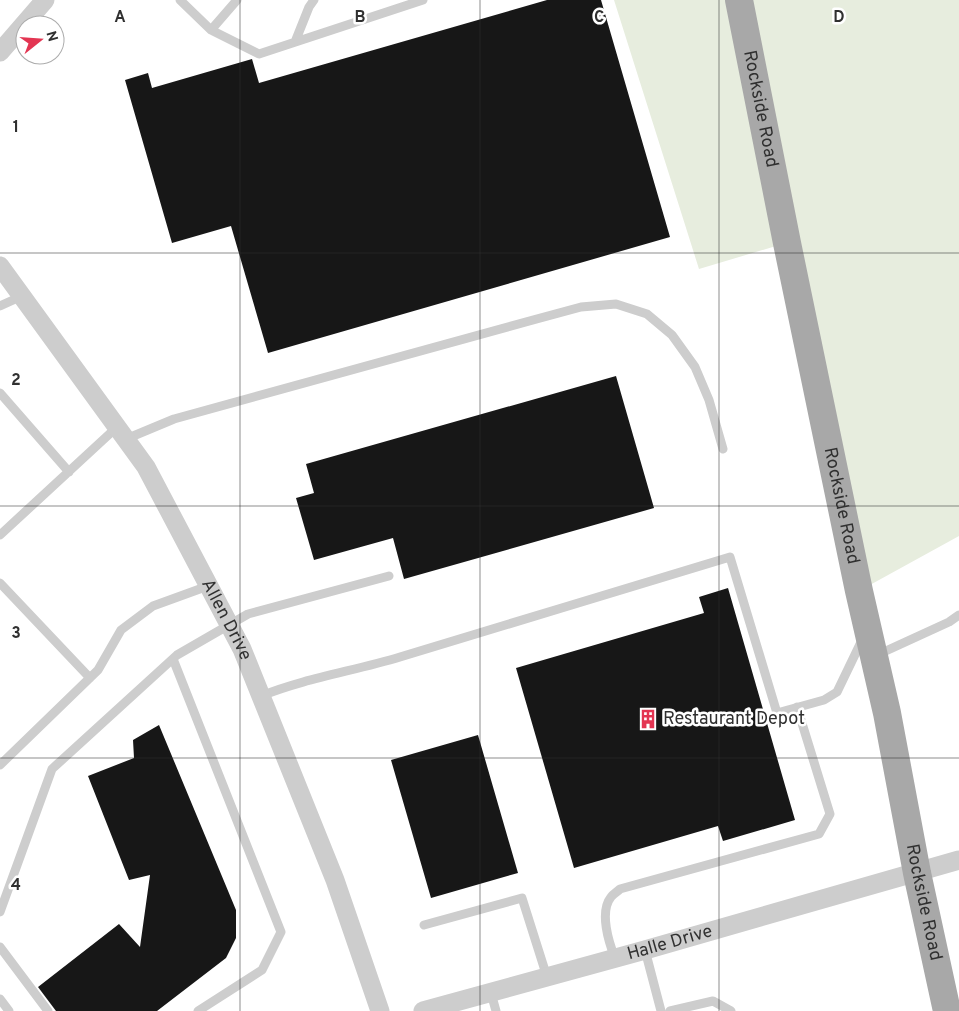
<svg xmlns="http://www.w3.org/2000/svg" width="959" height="1011" font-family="Overpass,sans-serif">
  <rect width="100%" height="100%" fill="#fff"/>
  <path fill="#e7edde" d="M614 0H959V536L859 591 786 243 699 269Z"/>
  <path fill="#171717" d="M547 0H601L670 237 268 353 231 226 172 243 125 80 148 73 152 88 252 59 259 83Z
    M616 376 654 508 404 579 393 538 314 560 296 498 314 493 306 464Z
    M728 588 795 820 723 841 718 826 574 868 516 668 704 613 699 597Z
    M159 725 236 910V938L226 958 157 1011H56L38 987 119 924 140 947 150 875 129 880 88 776 134 758 133 740Z
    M478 735 518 873 431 898 391 760Z"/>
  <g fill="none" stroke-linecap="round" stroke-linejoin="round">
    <path stroke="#cdcdcd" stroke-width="9" d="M180 0 211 30 259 54 423 0
      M211 30 237 0
      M295 42 309 7 314 0
      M0 306 22 296
      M0 393 69 472
      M126 439 174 419 533 320 581 307 616 304 647 314 672 335 695 367 709 400 723 449
      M0 535 117 427
      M0 583 90 678
      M877 655 949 622 959 615
      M173 659 281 932 262 970 198 1011
      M261 696C306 678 354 671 400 657 510 624 620 590 730 557L777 713 824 700 837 692 863 638
      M0 765 98 670 121 630 153 606 208 586
      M0 912 52 769 177 655 248 614 389 576
      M424 925 522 898 547 977
      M0 947 48 1011
      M645 950 661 1011
      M615 958C609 943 599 912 611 897 613 894 617 892 620 889L819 834 830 814 797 707
      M491 993 496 1011
      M0 999 9 1011
      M670 1011 713 1001 731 1011"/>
    <g stroke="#cdcdcd" stroke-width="19">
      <path d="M0 52 45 0"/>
      <path id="s1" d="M0 266 146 467 242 649 335 880 380 1011"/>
      <path id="s2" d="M423 1011 645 950 959 860"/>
    </g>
    <path stroke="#a8a8a8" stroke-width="28" id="s3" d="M739 0 787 243 859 591 887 713 917 873 947 1011"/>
  </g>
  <path fill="none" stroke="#303030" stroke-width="1" stroke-opacity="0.55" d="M240 0V1011M480 0V1011M719 0V1011M0 253H959M0 506H959M0 758H959"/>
  <defs>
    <symbol id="building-bare" viewBox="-9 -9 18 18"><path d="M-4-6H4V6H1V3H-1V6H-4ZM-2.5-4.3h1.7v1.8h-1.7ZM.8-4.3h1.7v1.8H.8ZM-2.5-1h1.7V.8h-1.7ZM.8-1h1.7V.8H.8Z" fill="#e33552" stroke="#fff" stroke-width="2.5" paint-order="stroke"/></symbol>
  </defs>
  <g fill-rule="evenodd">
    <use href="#building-bare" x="634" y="705" width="28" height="28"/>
  </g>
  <g text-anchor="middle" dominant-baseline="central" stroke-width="5" stroke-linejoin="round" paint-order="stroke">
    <g font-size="18" fill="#303030" stroke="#fff">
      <text stroke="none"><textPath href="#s3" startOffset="111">Rockside Road</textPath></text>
      <text stroke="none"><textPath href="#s3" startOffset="516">Rockside Road</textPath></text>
      <text stroke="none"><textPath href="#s1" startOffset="421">Allen Drive</textPath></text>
      <text stroke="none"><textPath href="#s3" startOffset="921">Rockside Road</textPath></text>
      <text stroke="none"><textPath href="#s2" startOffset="256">Halle Drive</textPath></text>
    </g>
    <g font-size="18" fill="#303030" stroke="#fff" text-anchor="start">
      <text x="663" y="719">Restaurant Depot</text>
    </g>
  </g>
  <g font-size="16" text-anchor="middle" font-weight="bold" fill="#303030" stroke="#fff" stroke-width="5" stroke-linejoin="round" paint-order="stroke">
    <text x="120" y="22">A</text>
    <text x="360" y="22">B</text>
    <text x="599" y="22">C</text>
    <text x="839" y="22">D</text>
    <text x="16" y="132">1</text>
    <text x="16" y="385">2</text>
    <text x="16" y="638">3</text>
    <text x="16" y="890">4</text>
  </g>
  <g transform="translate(40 40) rotate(73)"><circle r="24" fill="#ffffff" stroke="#acacac"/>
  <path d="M0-4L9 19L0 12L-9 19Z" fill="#e33552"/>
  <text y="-8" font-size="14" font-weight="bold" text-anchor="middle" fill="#303030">N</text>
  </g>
</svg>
